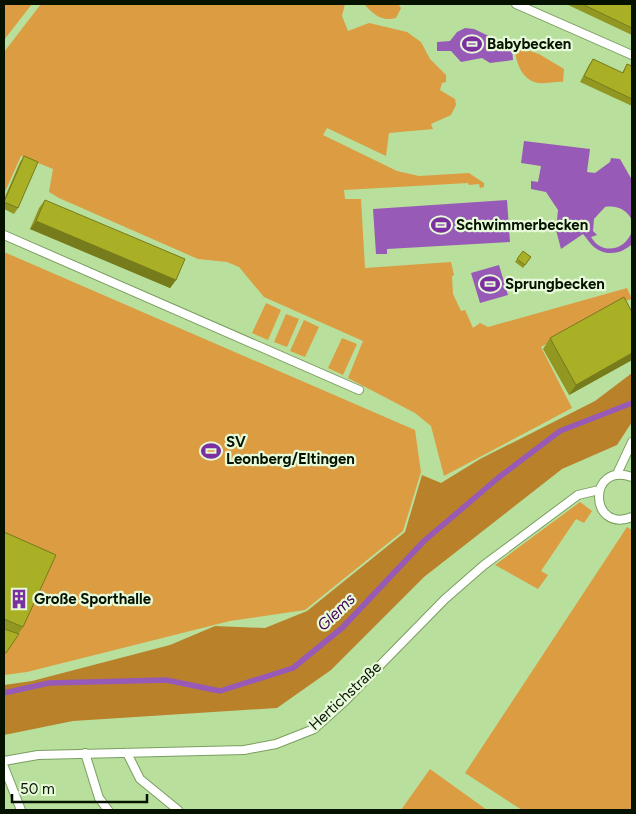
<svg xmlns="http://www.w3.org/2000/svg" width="636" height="814" font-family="Figtree,sans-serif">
  <rect width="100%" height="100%" fill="#b9df9d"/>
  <path fill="#db9c42" d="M4 4H32L4 40Z
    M41 4H345L342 16 348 31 369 23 407 32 421 42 430 59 446 75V82L442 83 440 90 455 99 456 105 451 115 431 124 433 129 389 133 386 156 327 128 323 135 397 171 419 176 469 173 484 183V187L480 188 479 184 469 185 468 183 344 190 345 199H361L365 268 451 262 454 275 452 276 453 294 461 311 465 310 473 328 480 323 488 327 627 288 632 299 618 303 541 347 572 408 444 476 431 426 415 413 348 378 363 341 264 297 239 267 227 262 198 259 59 198 49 192 53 169 21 156 4 194V52Z
    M364 4H398L401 8 396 18C381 22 373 14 364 4Z
    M515 46 539 54 564 69 563 82C555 81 547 84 539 83 521 81 515 60 515 46Z
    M4 252 415 430 421 472 403 531 305 610 230 621 27 672 4 675Z
    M266 303 281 310 268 340 252 333Z
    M286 314 299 319 287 347 274 342Z
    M304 320 319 327 305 357 290 351Z
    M342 338 357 344 343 375 328 368Z
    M580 502 592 511 584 523 576 519 541 571 548 575 538 589 495 565Z
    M627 527 632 530V810H522L465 773Z
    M430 769 487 810H401Z"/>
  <path fill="#ba812b" d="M632 373V422L617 445 562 469 424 577 331 670 277 708 73 721 4 735V685L32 681 170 645 215 626 265 628 307 611 405 532 422 475 441 483 480 459 595 401Z"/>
  <path fill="#975ab7" d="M465 28 474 29 512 47 513 60 490 63 482 58 461 62 451 51H437V42L450 41 457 32Z
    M524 141 590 149 587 172 595 173 610 162 611 158 620 159 632 180V221C628 210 617 205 605 207L594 219 593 231 597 235 591 237C602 256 626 250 632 231V244C621 255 602 257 591 244 588 241 586 237 583 234L561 249 556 230 558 210 546 192 531 189V181L538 182 541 166 521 163Z
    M507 200 510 242 387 249V254H376L373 209Z
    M499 265 508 295 480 303 471 273Z"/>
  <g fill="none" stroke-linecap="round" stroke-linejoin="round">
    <path stroke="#975ab7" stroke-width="5.5" d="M4 693 49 683 166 680 220 691 293 668 342 628 424 541 498 478 560 431 632 403"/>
    <defs>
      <path id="lane" d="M516 4 632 55
        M4 235 359 390
        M617 474 632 442
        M632 477C587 461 589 534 632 517
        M85 753 99 798 108 810
        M127 753 140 779 178 810
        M4 761 38 755 244 750 276 744 314 729 345 701 445 599 484 565 578 495 599 490
        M4 767 21 810"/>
    </defs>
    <use href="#lane" stroke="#7a9e5f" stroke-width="10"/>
    <use href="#lane" stroke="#fff" stroke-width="8"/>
  </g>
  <path fill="#919721" d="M566 4H632V35Z
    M593 59 622 73 627 64 632 66V106L580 82 589 65Z
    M24 156 18 208 14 214 4 209V199L20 162Z
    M45 200 176 280 170 288 30 229 39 208Z
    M523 251 531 257 523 268 515 262Z
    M632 312V360L569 395 543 349 550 338Z
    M4 532 23 627 4 655Z"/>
  <path fill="#767b1b" d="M36 221 176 280 170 288 30 229Z
    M632 353V360L569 395 576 385Z"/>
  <path fill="#a9b026" stroke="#767b1b" d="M582 4H632V28Z
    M593 59 623 73 627 64 632 66V99L584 76Z
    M24 156 38 162 18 208 4 202Z
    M45 200 185 259 176 280 36 221Z
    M523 251 531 257 525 265 517 259Z
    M624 297 632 312V353L576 385 550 338Z
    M4 532 56 555 23 627 4 619Z
    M4 629 19 634 6 653 4 652Z"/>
  <defs>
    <symbol id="stadium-bare" viewBox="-9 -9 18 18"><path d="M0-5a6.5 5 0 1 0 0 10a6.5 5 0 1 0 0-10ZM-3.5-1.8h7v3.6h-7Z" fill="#7c2fa0" stroke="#e6f9d8" stroke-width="2.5" paint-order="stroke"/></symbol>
    <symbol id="building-bare" viewBox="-9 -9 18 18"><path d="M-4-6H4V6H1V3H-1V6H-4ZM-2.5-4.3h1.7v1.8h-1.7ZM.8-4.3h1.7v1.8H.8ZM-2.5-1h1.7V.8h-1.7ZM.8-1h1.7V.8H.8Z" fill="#7c2fa0" stroke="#e6f9d8" stroke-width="2.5" paint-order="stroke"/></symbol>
  </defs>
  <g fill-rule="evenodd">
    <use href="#stadium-bare" x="458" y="30" width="28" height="28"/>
    <use href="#stadium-bare" x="427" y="211" width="28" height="28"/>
    <use href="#stadium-bare" x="476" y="270" width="28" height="28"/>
    <use href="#stadium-bare" x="197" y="437" width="28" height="28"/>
    <use href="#building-bare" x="5" y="585" width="28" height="28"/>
  </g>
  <g text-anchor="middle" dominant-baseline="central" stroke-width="4.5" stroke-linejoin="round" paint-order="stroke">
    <g font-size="15" font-weight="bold" fill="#061200" stroke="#e6f9d8" text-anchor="start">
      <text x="487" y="44">Babybecken</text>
      <text x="456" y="225">Schwimmerbecken</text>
      <text x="505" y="284">Sprungbecken</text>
      <text x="226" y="442">SV<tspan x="226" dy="17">Leonberg/Eltingen</tspan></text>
      <text x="34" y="599">Große Sporthalle</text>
    </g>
    <g font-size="15" fill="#061200" stroke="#e6f9d8">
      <text transform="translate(345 696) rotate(-43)">Hertichstraße</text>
    </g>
    <g font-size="16" font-style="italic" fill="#42005c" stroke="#e6f9d8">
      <text transform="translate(336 612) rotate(-44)">Glems</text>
    </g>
  </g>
  <rect width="636" height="814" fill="none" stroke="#061200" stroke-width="10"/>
  <path d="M12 794v8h135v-8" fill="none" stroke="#061200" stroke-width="2.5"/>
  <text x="20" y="794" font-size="15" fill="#061200" stroke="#e6f9d8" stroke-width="4" paint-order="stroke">50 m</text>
</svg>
